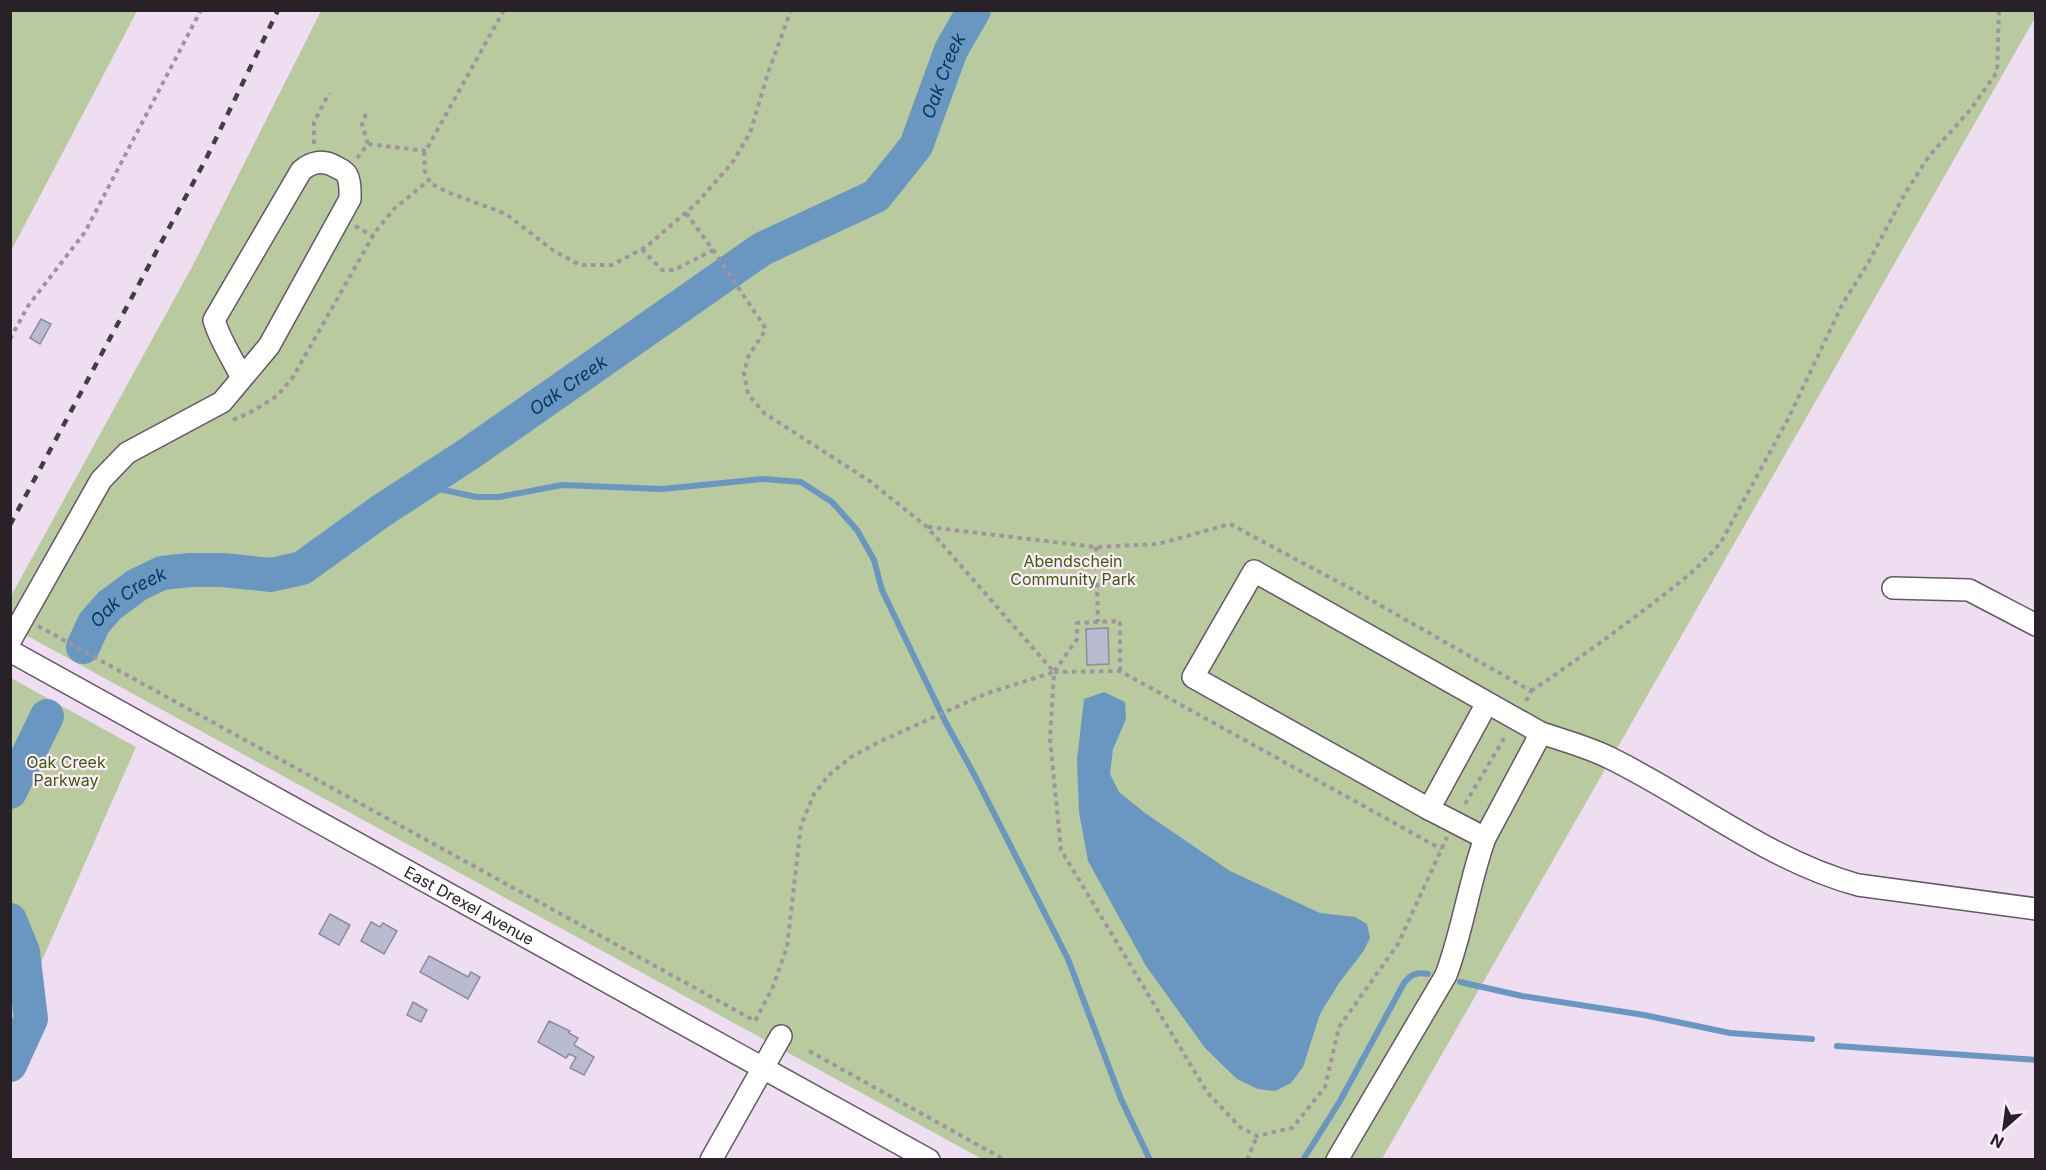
<svg xmlns="http://www.w3.org/2000/svg" width="2046" height="1170" font-family="Inter,sans-serif">
  <rect width="100%" height="100%" fill="#efdef1"/>
  <path fill="#b9ca9e" d="M11 10 137 11 11 251 10 11Z
    M321 11H2035V18L1382 1159H982L11 627V596L193 265Z
    M11 678 136 747 11 1031Z"/>
  <path fill="#6a97c2" d="M1104 692 1125 702 1126 719 1113 749 1110 774 1119 792 1145 813 1230 871 1320 913 1355 917 1367 924 1370 938 1363 952 1339 983 1320 1014 1303 1067 1291 1083 1275 1091 1258 1089 1237 1079 1205 1048 1146 966 1088 861 1079 812 1077 760 1084 699Z"/>
  <g fill="none" stroke-linecap="round" stroke-linejoin="round">
    <path stroke="#6a97c2" stroke-width="6" d="M421 485 476 497H499L562 485 662 489 763 479 801 482 832 502 857 530 874 560 882 590 945 721 976 778 1068 959 1121 1099 1150 1160
      M1460 982 1522 996 1644 1015 1730 1033 1812 1039
      M1837 1046 2036 1060
      M1303 1160 1340 1101 1404 983C1411 974 1417 972 1428 974"/>
    <g stroke="#6a97c2" stroke-width="34">
      <path id="s1" d="M83 647 94 623 110 605 137 585 162 573 190 570H223L271 575 302 568 381 511 470 453 762 249 876 196 916 146 951 50 974 10"/>
      <path d="M10 792 47 716"/>
      <path d="M10 920 23 952 31 1019 10 1065"/>
    </g>
  </g>
  <path fill="#babbd1" stroke="#8a8b9f" stroke-width="1.5" d="M41 319 51 324 40 344 30 338Z
    M1108 628 1109 664 1087 665 1086 629Z
    M330 914 350 925 339 945 319 934Z
    M371 922 380 927 383 923 397 931 384 954 361 941Z
    M429 956 468 977 471 972 480 977 468 999 420 972Z
    M413 1002 427 1010 421 1022 407 1015Z
    M549 1021 570 1031 569 1033 578 1038 574 1045 594 1057 584 1075 570 1068 576 1057 569 1054 566 1058 538 1042Z"/>
  <g fill="none" stroke-linecap="round" stroke-linejoin="round">
    <defs>
      <g id="minor">
        <path d="M1893 588 1969 590 2036 625"/>
        <path d="M10 641 101 480 127 453 222 402 269 346 350 199C350 191 351 183 347 175 345 171 340 169 336 167 323 159 311 162 301 171L214 320C220 341 233 359 242 378"/>
        <path id="s2" d="M10 651 929 1160"/>
        <path d="M1487 703 1429 809 1193 677 1254 571 1541 733C1565 741 1588 747 1610 758 1694 799 1767 860 1858 885L2036 909"/>
        <path d="M1429 809 1485 838"/>
        <path d="M711 1160 781 1036"/>
        <path d="M1337 1160 1446 975C1463 930 1469 882 1485 838L1541 733"/>
      </g>
    </defs>
    <use href="#minor" stroke="#655767" stroke-width="24"/>
    <path stroke="#a194a2" stroke-width="4" stroke-dasharray="4.5 4.5" stroke-linecap="butt" d="M504 10 424 154 425 171 430 183 447 192 506 214 554 251 580 265H612L646 247 697 203 732 163 750 133 768 73 791 10
      M366 114 362 124 368 144
      M314 144V122L329 93
      M357 158 368 144 426 151
      M355 226 373 236
      M642 249 662 270H674L713 250 686 213
      M10 339 28 306 85 232 201 10
      M233 420 253 411 277 396 293 377 375 232 394 209 429 180
      M928 527 1096 547 1158 544 1230 524 1357 592 1531 691 1525 703
      M1096 547 1098 622
      M38 626 755 1021 772 989 787 947 801 825 814 794 829 775 851 757 881 741 985 694 1054 672 927 527 871 482 764 413 748 394 744 373 748 357 766 329 713 250
      M1120 671V621L1077 623V639L1054 672 1050 739 1061 850 1207 1092 1240 1127 1257 1136 1292 1128 1325 1087 1339 1027 1398 944 1447 837
      M1054 672 1120 671 1441 849
      M1531 691C1571 664 1610 636 1648 607 1674 587 1700 568 1721 542L1788 419 1843 303 1867 265 1904 195 1929 156 1971 109 1997 72 1999 10
      M1465 804 1506 735
      M809 1051 1005 1160
      M1247 1160 1257 1136"/>
    <use href="#minor" stroke="#fff" stroke-width="21"/>
    <path stroke="#443c45" stroke-width="4.5" stroke-dasharray="8 8" stroke-linecap="butt" d="M10 525 207 157 278 10"/>
  </g>
  <g text-anchor="middle" dominant-baseline="central" stroke-width="4.5" stroke-linejoin="round" paint-order="stroke">
    <g font-size="16" fill="#435b00" stroke="#fcecfe">
      <text x="1073" y="561">Abendschein<tspan x="1073" dy="18">Community Park</tspan></text>
      <text x="66" y="762">Oak Creek<tspan x="66" dy="18">Parkway</tspan></text>
    </g>
    <g font-size="16" fill="#282128" stroke="#fcecfe">
      <text stroke="none"><textPath href="#s2" startOffset="525">East Drexel Avenue</textPath></text>
    </g>
    <g font-size="18" font-style="italic" fill="#003860" stroke="#fcecfe">
      <text stroke="none"><textPath href="#s1" startOffset="1078">Oak Creek</textPath></text>
      <text stroke="none"><textPath href="#s1" startOffset="576">Oak Creek</textPath></text>
      <text stroke="none"><textPath href="#s1" startOffset="70">Oak Creek</textPath></text>
    </g>
  </g>
  <rect width="2046" height="1170" fill="none" stroke="#282128" stroke-width="24"/>
  <g transform="translate(2004 1128) rotate(208)" stroke="#fcecfe" stroke-width="4.5" paint-order="stroke">
  <path d="M0-4.5L10 22L0 15L-10 22Z" fill="#282128"/>
  <text y="-9" font-size="16" font-weight="bold" text-anchor="middle" fill="#282128">N</text>
  </g>
</svg>
